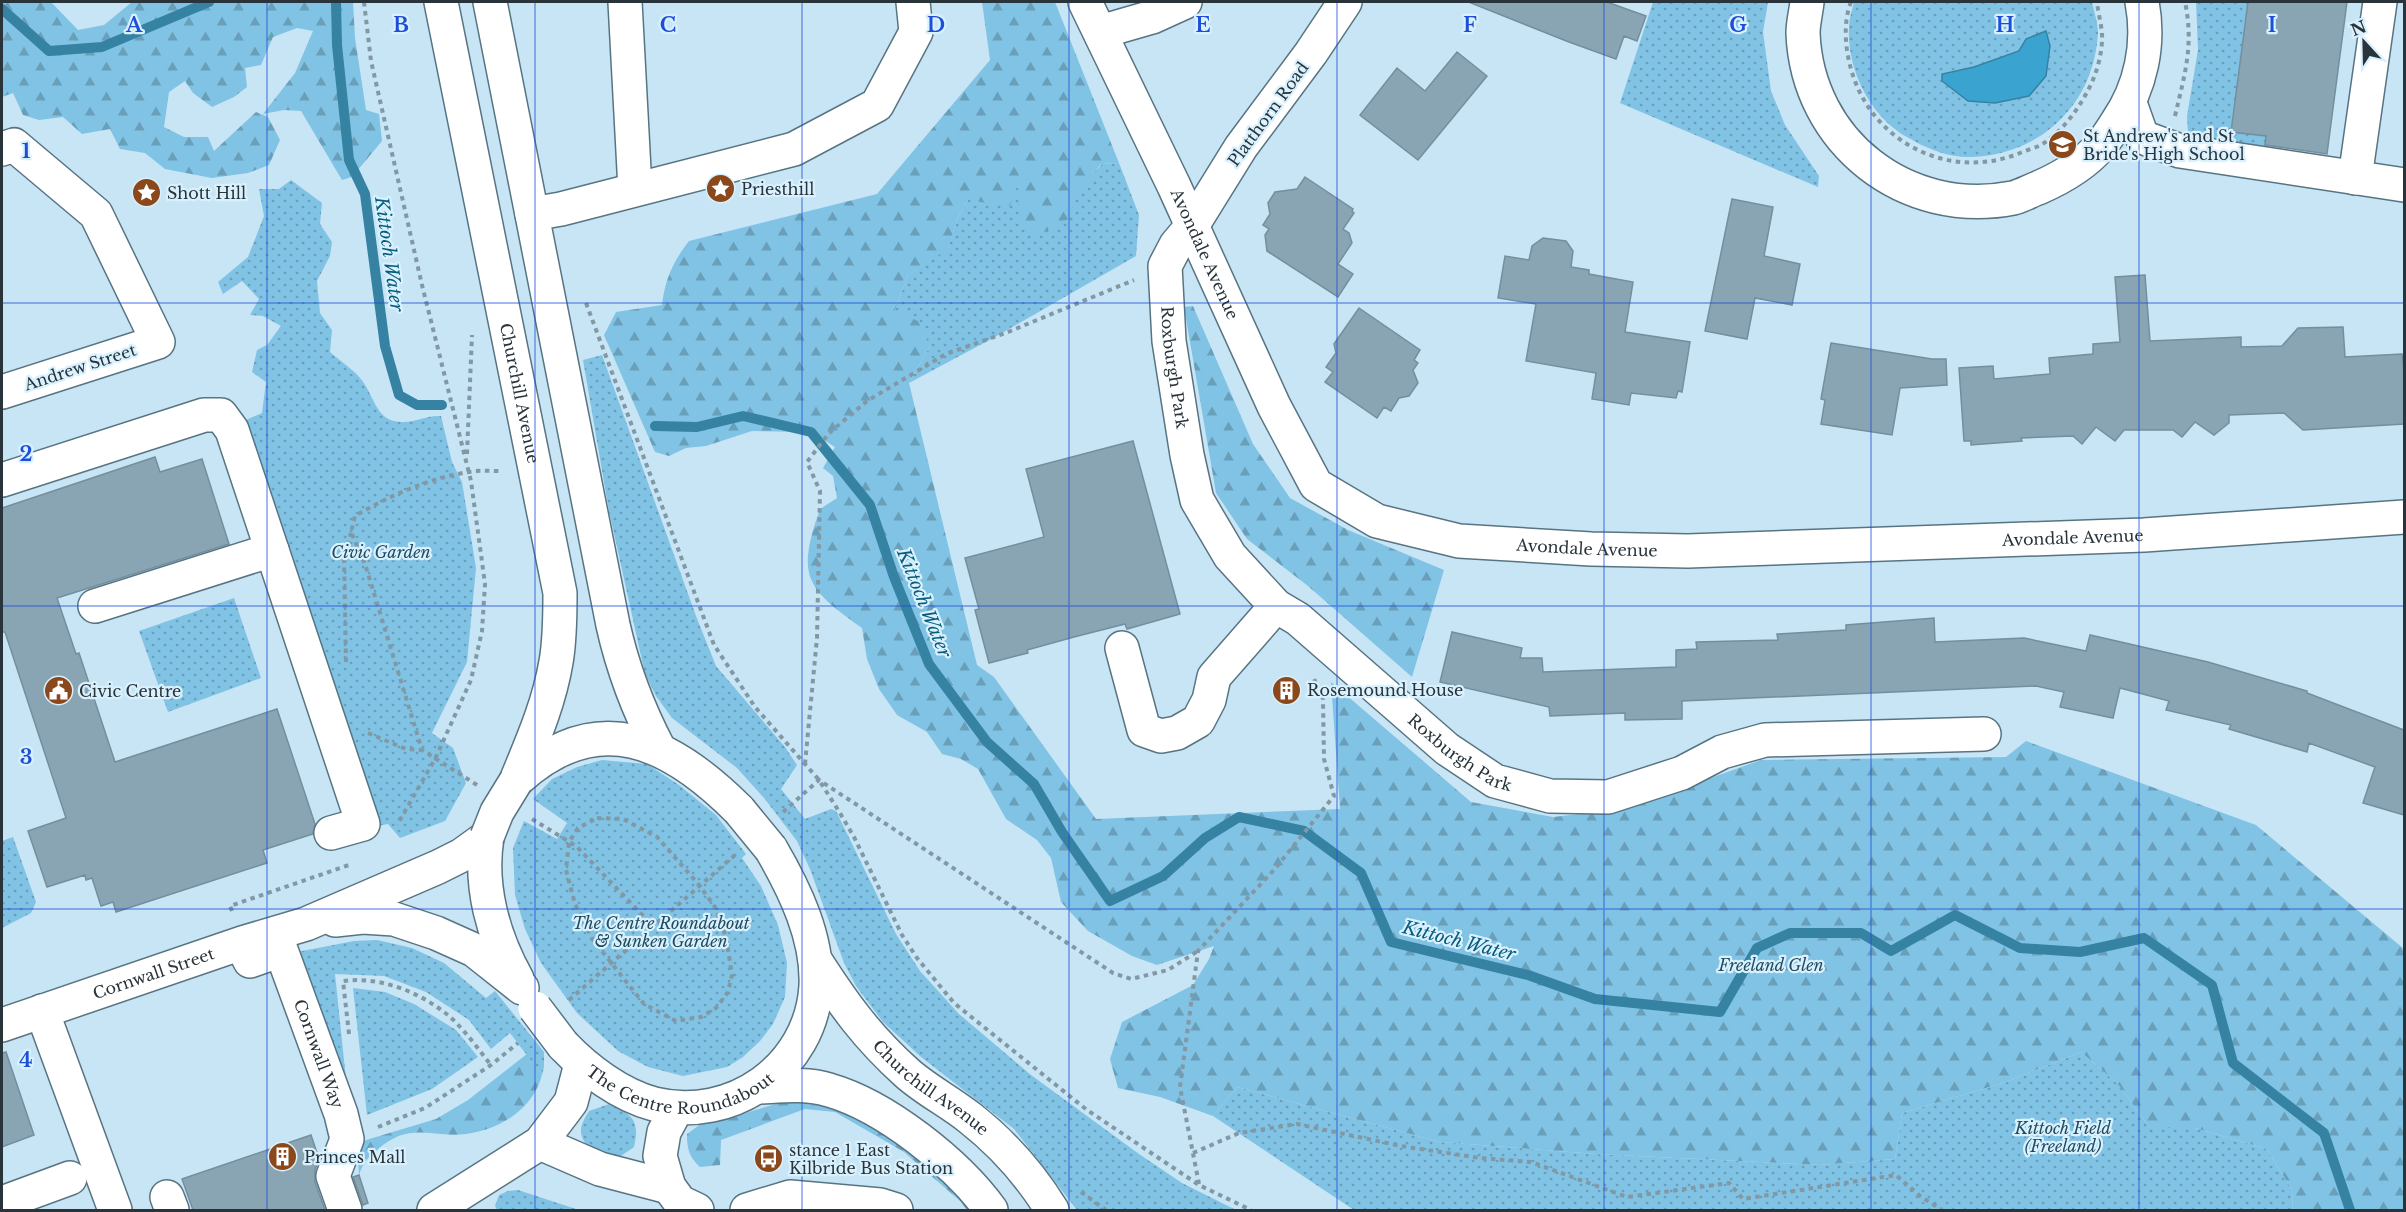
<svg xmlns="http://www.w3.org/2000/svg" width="2406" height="1212" font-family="'Libre Baskerville',serif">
  <defs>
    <pattern id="green-dots" width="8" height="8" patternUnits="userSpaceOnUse" patternTransform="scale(1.5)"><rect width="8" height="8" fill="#81c3e4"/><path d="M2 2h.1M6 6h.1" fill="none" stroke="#6a9fba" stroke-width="1.8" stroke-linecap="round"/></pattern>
    <pattern id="forest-firs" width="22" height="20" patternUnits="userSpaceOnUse" patternTransform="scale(1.5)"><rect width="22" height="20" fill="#81c3e4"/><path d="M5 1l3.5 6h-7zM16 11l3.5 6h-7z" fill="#6a9fba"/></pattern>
  </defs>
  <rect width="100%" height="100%" fill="#c7e5f5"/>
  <path fill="url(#green-dots)" d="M1653 2H1768L1763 32 1771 91 1785 125 1819 176 1818 187 1620 103Z
    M1854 2H2092C2094 11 2098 23 2098 33 2094 104 2042 154 1971 157 1952 158 1930 150 1914 141 1908 137 1900 134 1895 129 1866 107 1847 65 1849 28 1849 20 1852 10 1854 2Z
    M2196 2H2248L2231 132 2266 136 2265 148 2204 143 2188 134 2187 116 2198 50Z
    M1119 163 1139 215 1136 256 995 337 909 383 930 346 895 310 908 275 948 248 957 220 968 199 1018 182 1079 189 1102 164Z
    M291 180 322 203 320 224 332 242 330 256 317 281 320 313 332 330 330 352C341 362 358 372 365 385 373 397 378 418 394 421 415 425 422 415 441 416L452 462 462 482 476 568 467 662 432 733 453 748 466 783 445 821 400 838 388 824 378 826 239 423 262 413 266 382 252 372 257 350 267 345 281 326 263 316 250 315 259 299 242 281 223 294 218 282 248 257 264 216 259 189H279Z
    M602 355 696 616 716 666 785 747 797 765 781 789 805 819 831 809 836 811 896 934 920 971 959 1014 1031 1075 1139 1154 1182 1183 1236 1210H1077L1014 1129 921 1057 883 1022 856 986 844 963 810 869 797 841 764 798 737 768 672 718 656 696 645 674 609 511 583 360Z
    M234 598 261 678 168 712 139 631Z
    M602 760 647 764 679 785 716 815 746 854 742 858 761 886 778 925 787 963 785 997 773 1024 760 1041 743 1057 727 1067 683 1076 648 1067 618 1051 577 1013 541 963 525 929 515 895 513 848 524 821 557 839 567 823 533 799 552 779 577 767Z
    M13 837 36 902 31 913 2 928V841Z
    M377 940 412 948 444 963 486 998 495 991 544 1052V1067L542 1075 510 1033 491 1049 469 1020 426 992 384 976 335 974 348 1098 297 952 354 941Z
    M353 988 385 992 414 1004 456 1030 478 1057 432 1089 367 1115Z
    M2081 1052 2117 1083 2150 1128H2195L2267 1149 2292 1190 2293 1210H1354L1213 1116 1237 1087 1440 1142 1596 1154 1820 1165 1895 1159 1902 1113 2006 1082Z
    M609 1104C633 1115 640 1120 634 1147L618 1158 591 1152C579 1135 577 1130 589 1111Z
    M518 1190 579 1210H497L495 1206 499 1195 508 1191Z"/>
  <path fill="url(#forest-firs)" d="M2 2H51L78 30 104 25 132 2H353L355 38 366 110 379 114 382 141 352 177 342 180 301 111 284 110 263 114 295 73 313 31 297 28 273 37 261 65 245 68 247 87 234 97 212 107 193 93 185 81 169 92 164 127 184 137H208L214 151 256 112 268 117 280 140 269 165 248 173 212 178 165 169 145 153 120 149 110 129 82 134 63 117 39 120 23 115 13 93 2 97Z
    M982 2H1055L1119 163 1101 164 1077 195 1068 219 1035 237 1019 226 1018 184 1009 208 968 199 957 220 948 249 908 275 895 310 924 324 930 346 909 383 977 665 994 677 1096 819 1340 809 1331 682 1471 802 1553 817 1624 809 1761 760 2006 757 2026 741 2256 825 2404 949V1210H2293L2292 1190 2267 1149 2195 1128H2150L2117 1083 2081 1052 2006 1082 1902 1113 1895 1159 1820 1165 1596 1154 1440 1142 1237 1087 1213 1116 1160 1097 1118 1088 1110 1059 1122 1022 1193 985 1209 959 1214 946 1157 965 1132 956 1088 931 1061 902 1051 858 1037 840 1006 819 978 769 961 759 942 754 927 732 897 715 879 689 867 659 862 628C806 588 796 577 820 509L837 498 833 476 823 468 835 447 811 432 752 431 706 446 686 448 669 456 655 452 604 335 616 312 662 305C665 279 673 262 689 241L877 194 990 60Z
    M1193 306 1253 444 1290 498 1348 530 1444 570 1412 677 1308 586 1247 539 1216 493 1184 307Z
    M527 1054 542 1075C533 1109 500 1130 466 1134 429 1138 410 1121 377 1150 367 1158 363 1163 359 1175L357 1147 366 1140 436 1119 468 1100Z
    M814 1099 844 1108 899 1143 950 1179 977 1210H967L960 1201 904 1152 835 1112 805 1109 721 1140 720 1165 700 1167C689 1157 687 1149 687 1134L702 1123 718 1121 789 1100Z"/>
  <path fill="#3ba3d0" stroke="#3582a3" stroke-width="1.5" d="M2046 31 2050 46 2046 76 2029 96 1995 103 1968 101 1942 81V74L1974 67 2019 51 2026 39Z"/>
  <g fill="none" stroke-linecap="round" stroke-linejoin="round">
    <path stroke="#3582a3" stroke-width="10" d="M336 2 337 45 349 160 365 194 385 346 399 395 417 405H442
      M2 9 49 51 102 47 209 2
      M655 426 697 427 743 416 811 432 870 505 894 577 929 664 987 742 1034 784 1062 832 1110 901 1163 876 1205 838 1239 817 1304 831 1361 873 1391 942 1528 975 1595 999 1720 1012 1757 948 1790 933H1861L1891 951 1955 915 2020 948 2080 952 2144 938 2212 985 2233 1063 2324 1133 2350 1210"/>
  </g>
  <path fill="#89a5b4" stroke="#738f9d" stroke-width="1.5" d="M1472 2H1607L1646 16 1637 41 1624 36 1616 59 1569 42 1471 3Z
    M2248 2H2347L2327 154 2265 145 2266 136 2231 132Z
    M1457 52 1487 76 1418 160 1360 115 1397 68 1425 91Z
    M1305 177 1353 209 1352 211 1354 213 1343 229 1349 233 1352 243 1338 264 1353 274 1338 297 1267 251 1265 235 1269 229 1263 225 1270 214 1268 203 1275 192 1297 189Z
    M1732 199 1773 207 1764 256 1800 264 1792 305 1755 298 1747 339 1705 331Z
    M1543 238 1566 241 1573 251 1571 267 1589 270V274L1633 282 1625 332 1690 342 1682 392 1678 391 1676 398 1631 393 1629 405 1592 399 1596 373 1526 361 1536 304 1498 298 1505 256 1529 260 1532 246Z
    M2145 275 2150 341 2241 337V347L2282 346 2298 328 2343 327 2345 357 2402 354 2404 372V424L2303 430 2284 413 2229 415V423L2214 435 2195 422 2182 437 2173 430H2124L2115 441 2096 427 2082 444 2073 436 2021 438 2022 441 1971 445V441H1964L1959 368 1993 366 1994 379 2050 374 2049 358 2093 354V344L2120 342 2115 277Z
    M1359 308 1420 350 1414 360 1418 363 1413 370 1418 383 1409 396 1399 398 1391 411 1384 407 1377 418 1325 382 1333 372 1326 367 1336 353 1334 344Z
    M1831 343 1932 359H1946L1947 385 1900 388 1892 435 1821 424 1825 400 1821 399Z
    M1133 441 1180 614 1127 629 1125 624 1074 637 1027 650 1028 653 989 663 975 610 979 609 965 558 1044 537 1026 469Z
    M155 457 160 472 202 459 229 544 57 598 76 654 79 653 115 762 277 709 315 824 313 834 263 850 267 863 116 912 113 902 101 906 92 878 86 880 85 875 47 887 28 831 66 818 5 632H2V508Z
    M1934 618 1935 642 2024 638 2086 651 2090 635 2208 662 2307 691V693L2404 730V815L2363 803 2375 767 2309 743 2307 752 2229 729 2231 725 2166 710 2169 701 2120 688 2113 718 2060 707 2064 692 2036 686 1682 701V719L1625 720V713L1550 716 1549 707 1440 682 1452 632 1522 648 1520 658H1542L1543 672 1676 667V650L1697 649 1696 642 1778 640 1777 634 1846 630V625Z
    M6 1052 34 1135 2 1147V1053Z
    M311 1135 319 1159 315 1170V1182L325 1210H193L182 1179Z
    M359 1175 368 1203 363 1205 353 1177Z"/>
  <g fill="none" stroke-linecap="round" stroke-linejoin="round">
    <defs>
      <g id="minor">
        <path id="s1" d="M441 2 560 593C560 616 560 640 556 662 549 704 532 742 516 781"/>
        <path d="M490 2 613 625C623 670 638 709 659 749"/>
        <path d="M625 2 635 189"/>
        <path id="s2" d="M1085 2 1174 186 1274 406 1316 485 1377 521 1459 541 1591 549 1688 551 2144 535 2404 517"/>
        <path id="s3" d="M1345 2 1311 53 1241 147 1192 226 1176 245 1165 266 1169 341 1187 455 1197 500 1230 556 1276 606 1298 619 1447 749 1495 781 1550 796 1608 797 1682 773 1722 752 1765 740 1984 734"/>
        <path d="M1807 2C1806 12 1803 23 1803 33 1807 142 1906 219 2013 198 2021 196 2030 191 2038 188 2061 178 2085 164 2101 145 2107 138 2112 130 2117 122 2141 87 2150 44 2142 2"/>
        <path d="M1100 32 1152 17 1185 2"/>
        <path d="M2130 103 2142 137 2180 151 2404 185"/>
        <path d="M2 149 14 145 96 214 158 342 2 392"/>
        <path d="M2355 178 2380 2"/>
        <path d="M532 214 561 209 794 149 877 105 916 32 913 2"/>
        <path d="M2 480 204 415H221L232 430 363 824 331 833"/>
        <path d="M95 606 272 550"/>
        <path d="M1122 648 1144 730 1161 736 1177 733 1198 721 1209 700 1214 677 1276 606"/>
        <path d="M517 780C598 705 671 742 739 810"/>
        <path d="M487 837C479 886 493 936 517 979"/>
        <path d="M335 920 363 917 394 919 436 933 474 950 522 988"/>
        <path id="s4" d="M247 955 250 961 281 950 341 1114 347 1139 333 1176 345 1210"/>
        <path id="s5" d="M815 960C844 1005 867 1037 907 1073 926 1090 950 1102 970 1118 1002 1143 1031 1176 1052 1210"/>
        <path d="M42 1011 115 1210"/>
        <path id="s6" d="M2 1025 242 943 306 924 438 867 462 855 487 837"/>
        <path id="s7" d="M563 1045C587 1070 620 1095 654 1104 732 1123 811 1068 816 986 818 938 795 890 771 849"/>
        <path d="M760 1087C782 1086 807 1083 829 1090 885 1106 957 1163 991 1210"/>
        <path d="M677 1108 664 1132 660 1156 669 1187 680 1202 697 1210"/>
        <path d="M540 1143 600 1169 669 1187"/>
        <path d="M167 1197 172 1210"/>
        <path d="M2 1203 70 1178"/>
        <path d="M434 1210 540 1143 571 1102 581 1064"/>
        <path d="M747 1210 790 1197 880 1205 896 1210"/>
      </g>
    </defs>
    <use href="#minor" stroke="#587482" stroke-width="36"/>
    <path stroke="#8298a4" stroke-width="4" stroke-dasharray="4.5 4.5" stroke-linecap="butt" d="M364 2 371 61 422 285 471 481 485 584 482 631 471 680 435 759 397 825
      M1851 2C1843 22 1845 48 1851 69 1871 142 1949 182 2020 153 2027 150 2035 148 2041 145 2061 132 2075 114 2086 94 2096 77 2103 53 2102 33 2101 23 2098 12 2097 2
      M2175 116C2185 73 2194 45 2185 2
      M586 303 714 645 755 707 819 780 840 813 854 837 902 935 917 958 954 1003 1087 1110 1199 1185 1251 1210
      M467 454 472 335
      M346 662 344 557 351 533
      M368 733 406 749 422 750
      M805 764 817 638 820 491 807 462 829 433 867 401 946 354 1008 332 1134 280
      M477 785 422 750 365 564 351 532 355 516C389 496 429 478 469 472 480 470 491 471 502 471
      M783 812 819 780 1113 973 1131 979 1168 970 1198 951
      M597 818 623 819 657 837 700 886 715 907 726 937 732 975 728 992 716 1008 701 1017 676 1021 644 1004 593 940 575 904 566 870 569 842 578 828Z
      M532 819 576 846 654 927
      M232 911 230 906 349 865
      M569 1000 735 855
      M349 1034 343 981C380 976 420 992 449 1016 465 1030 478 1049 491 1065
      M378 1127 425 1108 491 1065 518 1043
      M1193 1153 1239 1133 1297 1124 1401 1146 1480 1158 1531 1162 1627 1197 1729 1183 1743 1199 1896 1175 1920 1196 1942 1210
      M1199 1184 1180 1087 1198 951 1273 871 1334 796 1324 759 1323 699 1314 679
      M1081 1192 1106 1210"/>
    <use href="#minor" stroke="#fff" stroke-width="33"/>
    <defs>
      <path id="minor-bridge" d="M739 810 771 849
        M487 837 497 812 516 781
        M535 1008 563 1045"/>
    </defs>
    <use href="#minor-bridge" stroke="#587482" stroke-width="36" stroke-linecap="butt"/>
    <use href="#minor-bridge" stroke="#fff" stroke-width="33"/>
  </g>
  <path fill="none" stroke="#1d4ed8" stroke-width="1.5" stroke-opacity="0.55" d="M267 2V1210M535 2V1210M802 2V1210M1069 2V1210M1337 2V1210M1604 2V1210M1871 2V1210M2139 2V1210M2 303H2404M2 606H2404M2 909H2404"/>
  <defs>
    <symbol id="school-disc" viewBox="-11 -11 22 22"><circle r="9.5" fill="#8b481a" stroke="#d9f1fe"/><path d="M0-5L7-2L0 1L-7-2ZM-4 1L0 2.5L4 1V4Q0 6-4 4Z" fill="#fff"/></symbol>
    <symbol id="sight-disc" viewBox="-11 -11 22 22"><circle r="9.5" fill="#8b481a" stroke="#d9f1fe"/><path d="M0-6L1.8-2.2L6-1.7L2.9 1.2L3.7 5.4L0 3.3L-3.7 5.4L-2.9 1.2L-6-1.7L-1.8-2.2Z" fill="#fff"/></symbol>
    <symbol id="building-disc" viewBox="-11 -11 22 22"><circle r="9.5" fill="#8b481a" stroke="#d9f1fe"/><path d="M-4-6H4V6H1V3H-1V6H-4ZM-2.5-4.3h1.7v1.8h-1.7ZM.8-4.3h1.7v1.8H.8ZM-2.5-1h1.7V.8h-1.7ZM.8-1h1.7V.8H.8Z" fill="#fff"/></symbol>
    <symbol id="civic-disc" viewBox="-11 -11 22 22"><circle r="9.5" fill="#8b481a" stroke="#d9f1fe"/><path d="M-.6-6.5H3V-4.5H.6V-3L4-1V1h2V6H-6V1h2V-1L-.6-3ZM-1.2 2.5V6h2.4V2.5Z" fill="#fff"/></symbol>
    <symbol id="bus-disc" viewBox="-11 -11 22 22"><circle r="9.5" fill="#8b481a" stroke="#d9f1fe"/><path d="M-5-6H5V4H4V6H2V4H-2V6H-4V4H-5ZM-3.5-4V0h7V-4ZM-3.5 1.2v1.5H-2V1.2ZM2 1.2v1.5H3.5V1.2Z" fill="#fff"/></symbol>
  </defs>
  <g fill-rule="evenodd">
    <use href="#school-disc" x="2046" y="128" width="33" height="33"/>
    <use href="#sight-disc" x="704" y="172" width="33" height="33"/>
    <use href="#sight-disc" x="130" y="176" width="33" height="33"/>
    <use href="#building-disc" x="1270" y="674" width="33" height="33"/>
    <use href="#civic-disc" x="42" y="674" width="33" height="33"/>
    <use href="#building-disc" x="266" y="1140" width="33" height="33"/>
    <use href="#bus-disc" x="752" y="1142" width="33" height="33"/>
  </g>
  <g text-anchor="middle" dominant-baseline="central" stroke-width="4.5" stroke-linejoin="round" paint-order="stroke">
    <g font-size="16" fill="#28343a" stroke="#d9f1fe">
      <text transform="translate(1268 114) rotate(-54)">Platthorn Road</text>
      <text stroke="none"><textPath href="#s2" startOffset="279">Avondale Avenue</textPath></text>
      <text transform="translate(80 367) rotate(-18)">Andrew Street</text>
      <text stroke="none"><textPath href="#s3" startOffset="422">Roxburgh Park</textPath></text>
      <text stroke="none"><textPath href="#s1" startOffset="399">Churchill Avenue</textPath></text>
      <text stroke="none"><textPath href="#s2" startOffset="1305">Avondale Avenue</textPath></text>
      <text stroke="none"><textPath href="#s2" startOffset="819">Avondale Avenue</textPath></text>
      <text stroke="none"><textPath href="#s3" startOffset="926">Roxburgh Park</textPath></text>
      <text stroke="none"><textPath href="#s6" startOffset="160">Cornwall Street</textPath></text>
      <text stroke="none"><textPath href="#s4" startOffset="150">Cornwall Way</textPath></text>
      <text stroke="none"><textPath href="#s7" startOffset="135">The Centre Roundabout</textPath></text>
      <text stroke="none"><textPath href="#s5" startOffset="174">Churchill Avenue</textPath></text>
    </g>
    <g font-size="16" fill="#28343a" stroke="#d9f1fe" text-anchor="start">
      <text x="2083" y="136">St Andrew's and St<tspan x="2083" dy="18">Bride's High School</tspan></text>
      <text x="741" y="189">Priesthill</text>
      <text x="167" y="193">Shott Hill</text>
      <text x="1307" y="690">Rosemound House</text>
      <text x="79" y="691">Civic Centre</text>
      <text x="789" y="1150">stance 1 East<tspan x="789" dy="18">Kilbride Bus Station</tspan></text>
      <text x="304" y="1157">Princes Mall</text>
    </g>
    <g font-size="16" font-style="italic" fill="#204b5e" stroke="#d9f1fe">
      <text x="381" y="552">Civic Garden</text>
      <text x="661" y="923">The Centre Roundabout<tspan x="661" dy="18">&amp; Sunken Garden</tspan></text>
      <text x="1771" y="965">Freeland Glen</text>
      <text x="2063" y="1128">Kittoch Field<tspan x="2063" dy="18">(Freeland)</tspan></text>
    </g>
    <g font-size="18" font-style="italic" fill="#085c7b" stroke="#d9f1fe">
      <text transform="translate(389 254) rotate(82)">Kittoch Water</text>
      <text transform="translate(924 603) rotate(68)">Kittoch Water</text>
      <text transform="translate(1459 941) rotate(14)">Kittoch Water</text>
    </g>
  </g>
  <g font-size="20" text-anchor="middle" font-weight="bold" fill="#1d4ed8" stroke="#d9f1fe" stroke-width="4.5" stroke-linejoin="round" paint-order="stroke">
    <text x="134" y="32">A</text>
    <text x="401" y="32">B</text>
    <text x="668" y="32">C</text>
    <text x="936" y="32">D</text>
    <text x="1203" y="32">E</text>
    <text x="1470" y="32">F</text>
    <text x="1738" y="32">G</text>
    <text x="2005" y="32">H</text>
    <text x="2272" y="32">I</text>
    <text x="26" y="158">1</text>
    <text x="26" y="461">2</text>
    <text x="26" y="764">3</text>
    <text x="26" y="1067">4</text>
  </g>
  <rect width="2406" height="1212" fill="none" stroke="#28343a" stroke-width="6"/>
  <g transform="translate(2364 42) rotate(338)" stroke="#d9f1fe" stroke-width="4.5" paint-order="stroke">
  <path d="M0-4.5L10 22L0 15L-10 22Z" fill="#28343a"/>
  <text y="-9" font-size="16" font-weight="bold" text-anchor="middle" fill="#28343a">N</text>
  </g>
</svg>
